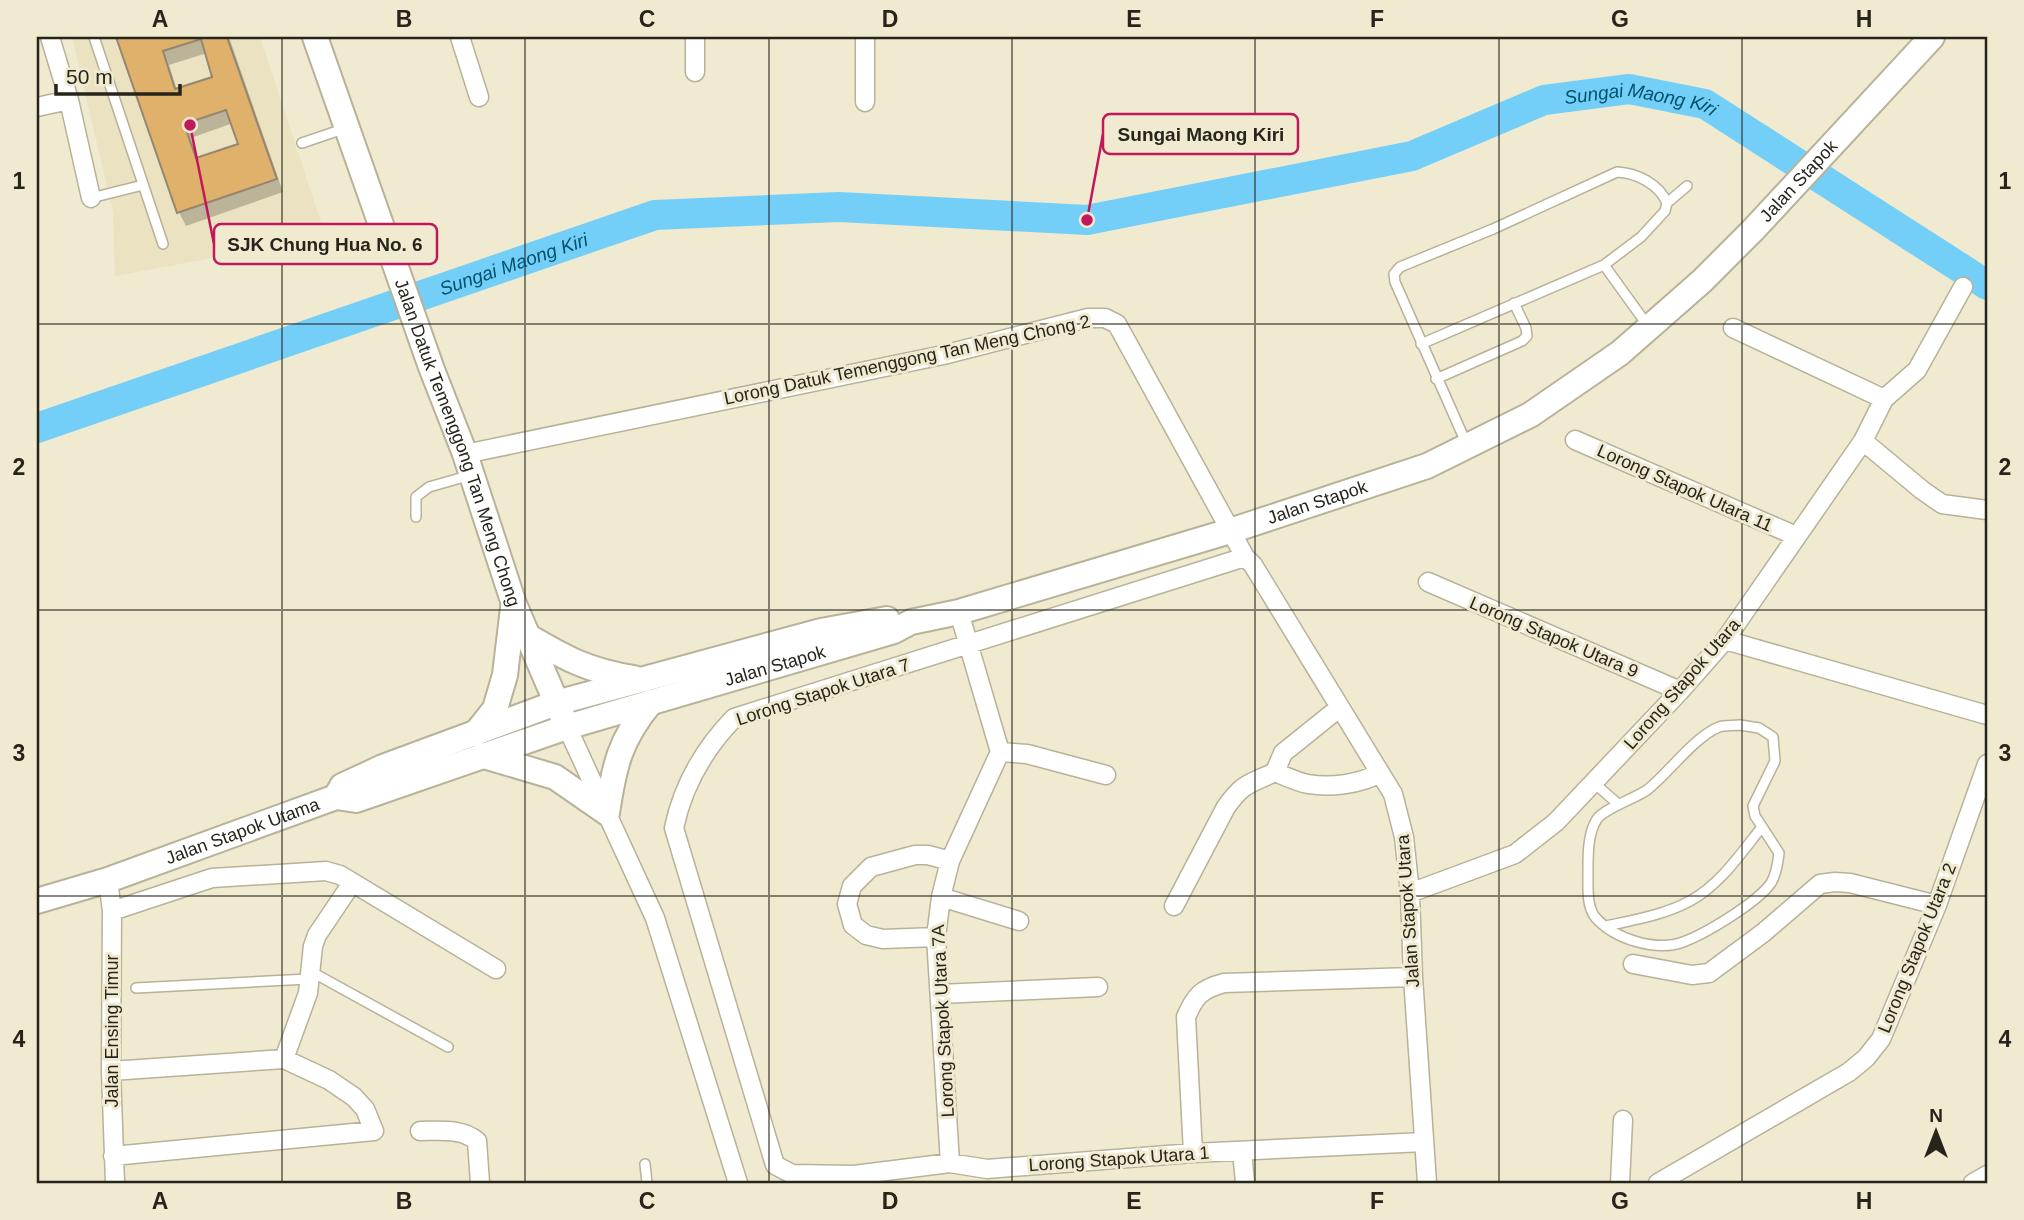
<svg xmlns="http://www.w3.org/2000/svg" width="2024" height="1220" font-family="Arial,sans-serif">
  <rect width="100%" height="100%" fill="#f0ead0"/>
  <path fill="#eae2c0" d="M72 37H260L326 237 115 276 113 212Z"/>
  <path fill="#0003" fill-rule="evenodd" d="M117 37H229L283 192 186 226 179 212ZM207 53 215 78 177 90 169 65ZM233 123 240 145 198 159 191 138Z"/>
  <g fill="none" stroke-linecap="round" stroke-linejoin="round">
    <path stroke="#74cff8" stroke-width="30" id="s1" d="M37 428 655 215 839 207 1087 220 1412 156 1544 100 1629 89 1705 104 1987 285"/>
  </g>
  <path fill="#e0b16a" stroke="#958671" stroke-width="2" fill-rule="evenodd" d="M116 37H227L277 179 177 213ZM201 39 212 77 175 89 163 51ZM226 110 238 144 196 158 184 124Z"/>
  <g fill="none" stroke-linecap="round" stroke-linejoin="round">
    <defs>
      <path id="lane" d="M94 37 163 244
        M302 143 346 128
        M91 198 143 185
        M1604 265 1648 326
        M1421 344 1604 265 1641 237 1665 211 1667 203 1687 186
        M1436 379 1522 341 1527 336 1526 328 1514 303
        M1467 445 1395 282 1394 274 1400 267 1493 229 1617 172C1637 173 1659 184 1667 203
        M416 517V497L429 487 471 475
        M1740 725 1759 728 1773 737 1775 761 1753 806 1755 816 1779 853C1778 862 1776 875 1771 883 1757 903 1705 934 1683 942 1656 952 1614 939 1595 917 1587 907 1588 889 1588 876 1588 859 1587 834 1597 819 1605 808 1634 799 1647 790 1668 774 1694 737 1719 727 1725 725 1733 726 1740 725Z
        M1593 782 1618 804
        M1606 926C1634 920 1664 915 1690 901 1720 885 1741 853 1762 827
        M310 971 448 1047
        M136 988 308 979
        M645 1164 647 1183"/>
      <path id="street" d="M50 37 69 100 91 198
        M460 37 479 97
        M695 37V72
        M865 37V102
        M37 107 69 100
        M1733 328 1884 399
        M1575 440 1796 536
        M1863 441 1922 490 1942 504 1987 510
        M465 454 943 355 1088 318H1105L1117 324 1245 557 1253 565 1393 794 1404 837 1410 893 1413 977 1427 1183
        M1245 557 734 718C705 748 683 785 674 828L775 1165 792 1174 854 1175 950 1163 987 1169 1193 1153 1424 1142
        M1428 582 1680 691
        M1725 640 1987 715
        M567 727 655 918 738 1183
        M1000 752 1027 754 1106 775
        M1275 772C1285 776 1297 782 1308 784 1331 788 1360 784 1380 773
        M108 880 112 911 111 1071 115 1183
        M1410 893 1515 854 1556 822 1680 691 1725 640 1863 441 1884 399 1917 370 1963 287
        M941 897 1019 921
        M1174 906 1226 807C1244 782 1248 785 1275 772L1283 753 1339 708
        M112 911 212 878 326 871 340 875 496 969
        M936 937 883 939 866 935 853 925 847 904 852 886 871 867 915 855H928L950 861
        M1633 964 1692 975 1709 973 1763 933 1820 884 1835 882 1850 883 1937 905
        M940 994 1098 987
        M284 1059 308 993 313 946 317 935 352 883
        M111 1071 284 1059 329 1080 354 1097 365 1109 374 1131 113 1156
        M420 1131C440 1131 461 1128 477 1141L480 1183
        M1242 1151 1245 1183
        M1193 1153 1186 1017C1195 996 1201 989 1224 983L1413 977
        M950 1163 936 937 941 897 950 861 1000 752 959 612
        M1620 1183 1623 1120
        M1658 1183 1849 1072 1866 1058 1881 1039 1937 905 1987 764
        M1973 1183 1987 1175"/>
      <g id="secondary">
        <path id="s2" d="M315 37 431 367 465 454 514 604 567 727"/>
        <path d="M526 635C565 658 588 671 634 678"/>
        <path d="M475 734 495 709 505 675 513 608"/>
        <path d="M484 756 555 777 607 813C614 766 620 739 651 702"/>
        <path d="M336 797 342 786 383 767 556 703 821 631 887 619"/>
        <path id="s3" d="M37 901 108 880 336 797 356 800 567 727 894 631 911 622 959 612 1230 531 1427 466 1530 415 1620 353 1702 281 1753 230 1932 37"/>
      </g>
    </defs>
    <use href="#lane" stroke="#b7b298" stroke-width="12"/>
    <use href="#street" stroke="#b7b298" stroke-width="21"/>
    <use href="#secondary" stroke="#b7b298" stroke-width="28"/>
    <use href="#lane" stroke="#fff" stroke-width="9"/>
    <use href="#street" stroke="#fff" stroke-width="18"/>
    <use href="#secondary" stroke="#fff" stroke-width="24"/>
  </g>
  <path fill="none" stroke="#27251b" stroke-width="2" stroke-opacity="0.55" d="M282 37V1183M525 37V1183M769 37V1183M1012 37V1183M1255 37V1183M1499 37V1183M1742 37V1183M37 324H1987M37 610H1987M37 896H1987"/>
  <g text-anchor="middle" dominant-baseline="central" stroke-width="6" stroke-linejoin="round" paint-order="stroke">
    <g font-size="18" fill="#27251b" stroke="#f0ead0">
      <text stroke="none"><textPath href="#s3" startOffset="1932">Jalan Stapok</textPath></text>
      <text transform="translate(907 360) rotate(-12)">Lorong Datuk Temenggong Tan Meng Chong 2</text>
      <text stroke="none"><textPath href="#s2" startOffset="430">Jalan Datuk Temenggong Tan Meng Chong</textPath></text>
      <text transform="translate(1685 488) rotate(24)">Lorong Stapok Utara 11</text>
      <text stroke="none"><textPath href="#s3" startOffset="1344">Jalan Stapok</textPath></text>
      <text transform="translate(1554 637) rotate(23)">Lorong Stapok Utara 9</text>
      <text stroke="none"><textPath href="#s3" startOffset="777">Jalan Stapok</textPath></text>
      <text transform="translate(1682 684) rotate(-49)">Lorong Stapok Utara</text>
      <text transform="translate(823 692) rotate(-18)">Lorong Stapok Utara 7</text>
      <text stroke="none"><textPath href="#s3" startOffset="217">Jalan Stapok Utama</textPath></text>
      <text transform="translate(1408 911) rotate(-94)">Jalan Stapok Utara</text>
      <text transform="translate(1917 948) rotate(-68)">Lorong Stapok Utara 2</text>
      <text transform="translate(943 1021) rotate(-93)">Lorong Stapok Utara 7A</text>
      <text transform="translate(112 1031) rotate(-90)">Jalan Ensing Timur</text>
      <text transform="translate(1119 1159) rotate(-4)">Lorong Stapok Utara 1</text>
    </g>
    <g font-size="19" font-style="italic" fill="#01526d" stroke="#f0ead0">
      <text stroke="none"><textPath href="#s1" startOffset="1659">Sungai Maong Kiri</textPath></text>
      <text stroke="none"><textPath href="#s1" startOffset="504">Sungai Maong Kiri</textPath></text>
    </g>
  </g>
  <path fill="none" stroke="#c2185b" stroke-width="2.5" d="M1087 220L1103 134M190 125L214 244"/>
  <g fill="#c2185b" stroke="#f0ead0" stroke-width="2.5">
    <circle cx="1087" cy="220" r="7"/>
    <circle cx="190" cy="125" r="7"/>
  </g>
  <g fill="#f0ead0" stroke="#c2185b" stroke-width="2.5">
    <rect x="1103" y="114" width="195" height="40" rx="7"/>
    <rect x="214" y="224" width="223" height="40" rx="7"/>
  </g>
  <g font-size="19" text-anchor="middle" font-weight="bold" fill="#27251b">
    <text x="1201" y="141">Sungai Maong Kiri</text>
    <text x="325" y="251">SJK Chung Hua No. 6</text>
  </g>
  <rect width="2024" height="1220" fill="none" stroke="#f0ead0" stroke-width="77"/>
  <g transform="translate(1936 1132)" stroke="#f0ead0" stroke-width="5" paint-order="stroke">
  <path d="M0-5L12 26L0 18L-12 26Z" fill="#27251b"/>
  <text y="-10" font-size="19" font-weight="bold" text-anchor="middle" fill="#27251b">N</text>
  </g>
  <path d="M56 84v10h124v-10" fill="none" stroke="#27251b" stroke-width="3.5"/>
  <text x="66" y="84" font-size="21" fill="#27251b" stroke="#f0ead0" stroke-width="5" paint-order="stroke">50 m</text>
  <rect x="38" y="38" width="1948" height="1144" fill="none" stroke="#27251b" stroke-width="2.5"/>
  <g font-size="23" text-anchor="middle" font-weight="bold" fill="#27251b">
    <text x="160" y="27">A</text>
    <text x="404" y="27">B</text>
    <text x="647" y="27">C</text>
    <text x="890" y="27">D</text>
    <text x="1134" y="27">E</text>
    <text x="1377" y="27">F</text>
    <text x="1620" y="27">G</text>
    <text x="1864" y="27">H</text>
    <text x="19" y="189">1</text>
    <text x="2005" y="189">1</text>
    <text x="19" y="475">2</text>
    <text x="2005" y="475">2</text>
    <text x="19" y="761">3</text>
    <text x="2005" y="761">3</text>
    <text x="19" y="1047">4</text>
    <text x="2005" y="1047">4</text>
    <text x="160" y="1209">A</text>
    <text x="404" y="1209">B</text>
    <text x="647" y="1209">C</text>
    <text x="890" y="1209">D</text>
    <text x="1134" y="1209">E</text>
    <text x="1377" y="1209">F</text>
    <text x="1620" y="1209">G</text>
    <text x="1864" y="1209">H</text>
  </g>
</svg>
